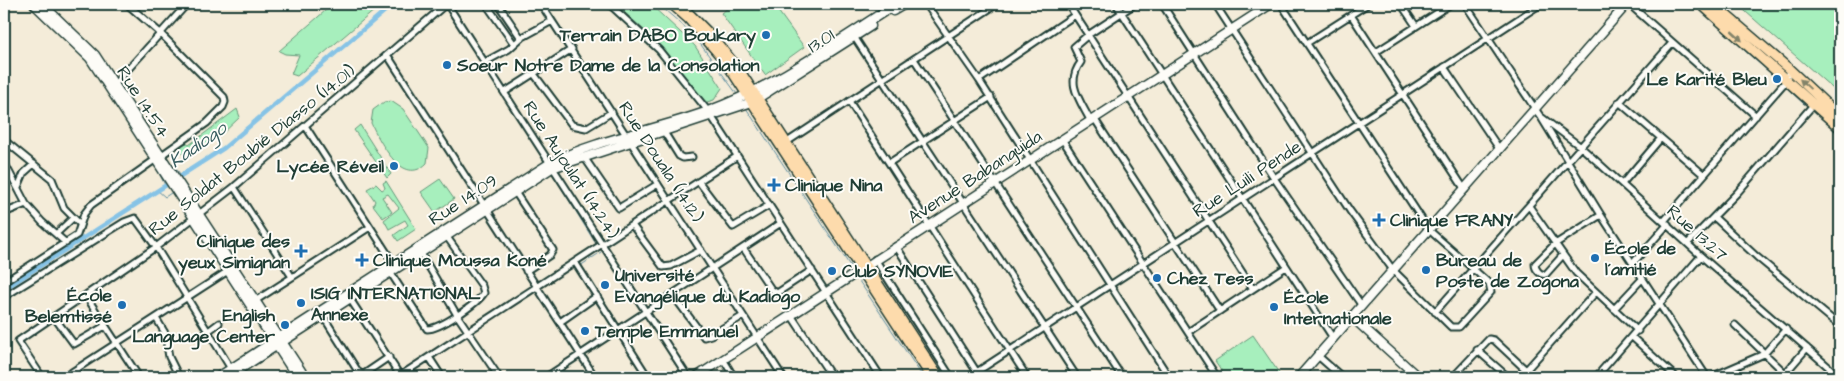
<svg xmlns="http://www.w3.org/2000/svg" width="1844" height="381" font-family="'Architects Daughter',sans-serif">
  <rect width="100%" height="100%" fill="#f4ecd9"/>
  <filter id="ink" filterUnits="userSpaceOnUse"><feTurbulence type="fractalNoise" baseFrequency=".02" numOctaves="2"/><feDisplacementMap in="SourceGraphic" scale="10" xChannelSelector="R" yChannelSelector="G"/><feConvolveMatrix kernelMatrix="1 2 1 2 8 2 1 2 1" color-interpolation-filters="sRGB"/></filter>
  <g filter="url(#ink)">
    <path fill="#a7efbd" stroke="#639678" d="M333 4H382L297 76 291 74 299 55 285 54 279 51Z
      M615 4H650L695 46 722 88 714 100 707 102 703 100 652 37Z
      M734 4H773L804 47 765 75 721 13Z
      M1737 4H1840V95Z
      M391 101 403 109 429 148 427 163C403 188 380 142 371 123L373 110 384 102Z
      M237 109 240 117 220 136 190 156 181 153V145L186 143 189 145Z
      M360 125 391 174 387 178 354 130Z
      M440 179 454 199 435 212 421 192Z
      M386 181 416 229 398 241 394 235 408 225 405 220 389 229 384 220 399 208 388 194 382 197 392 212 383 218 373 205 375 201 367 189 376 184 382 190 385 188 383 183Z
      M1253 335 1279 373 1274 377H1226L1215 361Z"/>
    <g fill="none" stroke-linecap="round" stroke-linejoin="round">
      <path stroke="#5d8d9f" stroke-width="1" d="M27 4 43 18
        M658 4 693 34 737 94
        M445 8 545 161
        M1744 50 1777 79
        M84 57 152 160
        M1791 92 1804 104
        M746 108 854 272
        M168 159 181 175
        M156 167 165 185
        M554 176 596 244
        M157 190 165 197 171 193
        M580 266 601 252
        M857 278 923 377
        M619 337 645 377"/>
      <path stroke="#86c3e6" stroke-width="4.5" d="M4 289 224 148 393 4"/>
      <defs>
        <path id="street" d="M447 4 688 377
          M486 4 514 44
          M498 4 521 38
          M541 4 783 377
          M609 4 659 50 708 111 881 377
          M926 4 979 80 1169 377
          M1068 4 1253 289
          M1116 4 1333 338
          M1162 4 1274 178 1362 306
          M1215 4 1350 211 1393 270 1451 327H1459L1491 292 1489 283 1429 230 1281 4
          M1401 4 1416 26
          M1465 4 1540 116 1581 147 1701 256 1840 377
          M1629 4 1756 116
          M1351 15 1465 190
          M853 35 1077 377
          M1307 43 1368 4
          M1376 52 1451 4
          M388 56 595 377
          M914 59 1122 377
          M485 62 509 49 521 38 552 21
          M1444 67 1500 150
          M534 74 572 125 586 128 612 112
          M979 80 1075 15
          M112 87 187 4
          M505 92 572 49
          M849 101 1027 377
          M1619 102 1704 175
          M1094 118 1220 311
          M1542 119 1601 215 1707 377
          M1090 120C1080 100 1065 83 1081 62L1074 47 1088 35 1135 4
          M306 127 389 256 392 275 427 329C440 329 477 304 484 293L482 286 447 237
          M664 132 679 156 683 158 692 157
          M1062 139 1217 377
          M4 140 52 179 64 208 80 224
          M787 142 997 4
          M584 157 619 208 658 184
          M4 162 26 204 42 222 66 243
          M889 163 991 97
          M699 182 733 227 768 206
          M1622 184 1661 138
          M18 187 24 173 34 164
          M234 187 292 277
          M515 192 553 250 550 255 526 271
          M1529 206 1576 273 1638 331
          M4 213 26 204
          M1714 217 1757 257 1840 326
          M1664 221 1786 81 1789 69
          M632 225 663 267 671 266 701 250
          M57 233 73 218
          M1688 243 1737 193 1813 105
          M896 246 980 377
          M744 249 771 289 777 293 812 270
          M419 250 457 315 499 377
          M1563 255 1546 274C1540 276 1535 269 1535 264L1555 244 1601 215
          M875 259 951 377
          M575 262 648 377
          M1633 263 1668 224
          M4 282 77 235 84 214 91 205 207 123 223 107 225 102 224 97 159 32 127 4
          M673 295 704 337 711 335 743 316
          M86 296 139 377
          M4 297 124 222 135 218 156 247 236 377
          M350 299 401 377
          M255 301 370 227
          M1614 309 1642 279
          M1435 312 1672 43
          M791 315 832 377
          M323 316 359 373 364 374 389 357
          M54 317 74 344 105 326
          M156 318 165 333 169 357 177 373 175 377
          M560 322 597 296
          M1735 325 1785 373
          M207 332 219 323
          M1188 332 1286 267
          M1632 337 1676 377
          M1477 350 1508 377
          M1317 355 1342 377
          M429 357 442 377
          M723 359 734 377
          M75 370 80 377
          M42 377 18 341 156 247 234 187 446 4
          M64 377 228 271
          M398 377 736 157
          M546 377 781 223
          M969 377 1541 4
          M1453 377 1489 339 1494 340 1526 370
          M1520 377 1596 292
          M1596 377 1701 256
          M1711 377 1764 354 1786 329
          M1733 377 1738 372
          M1782 377 1807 348"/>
        <path id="secondary" d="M34 4 90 58 297 377
          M42 4 95 55 305 377
          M893 11 905 4
          M1352 317 1418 377
          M218 377 550 163C598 139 657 130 708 111 776 86 836 42 896 4
          M228 377 552 168 752 102 871 26
          M696 377 1271 4
          M1299 377 1627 4"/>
        <path id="primary" d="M671 4 688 19 726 63 931 377
          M680 4 711 35 739 69 939 377"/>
        <path id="highway" d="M1701 4 1840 128
          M1713 4 1789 69 1840 117"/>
      </defs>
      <use href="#street" stroke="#1f3d34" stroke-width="9"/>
      <use href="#secondary" stroke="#1f3d34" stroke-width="11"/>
      <use href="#primary" stroke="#1f3d34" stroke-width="11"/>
      <use href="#highway" stroke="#1f3d34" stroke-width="12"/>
      <use href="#street" stroke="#fdfcf7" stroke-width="5"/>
      <use href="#secondary" stroke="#fdfcf7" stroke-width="8"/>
      <use href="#primary" stroke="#fddbac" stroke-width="8"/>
      <use href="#highway" stroke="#fddbac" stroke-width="9"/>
    </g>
    <defs><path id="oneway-solid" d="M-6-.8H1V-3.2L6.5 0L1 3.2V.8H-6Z" transform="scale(1.25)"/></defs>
    <g fill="#83846a">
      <use href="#oneway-solid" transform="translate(1737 36) rotate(43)"/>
      <use href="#oneway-solid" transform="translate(1805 84) rotate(-137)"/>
    </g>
  </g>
  <g fill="#1f6fb2" stroke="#fdfcf7" stroke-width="2">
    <circle cx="766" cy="35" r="5"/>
    <circle cx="447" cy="65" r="5"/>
    <circle cx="1777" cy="79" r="5"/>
    <circle cx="394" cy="166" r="5"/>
    <path d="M771.5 177.5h5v5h5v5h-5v5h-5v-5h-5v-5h5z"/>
    <path d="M1376.5 212.5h5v5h5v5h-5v5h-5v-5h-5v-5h5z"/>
    <path d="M298.5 243.5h5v5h5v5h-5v5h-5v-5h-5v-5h5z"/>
    <circle cx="1595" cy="258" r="5"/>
    <path d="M359.5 252.5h5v5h5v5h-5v5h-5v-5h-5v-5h5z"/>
    <circle cx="1426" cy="270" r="5"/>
    <circle cx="832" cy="271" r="5"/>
    <circle cx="1157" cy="278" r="5"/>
    <circle cx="605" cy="285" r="5"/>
    <circle cx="301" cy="303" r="5"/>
    <circle cx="122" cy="305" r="5"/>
    <circle cx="1274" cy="307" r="5"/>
    <circle cx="285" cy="325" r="5"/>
    <circle cx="585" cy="331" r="5"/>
  </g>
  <g text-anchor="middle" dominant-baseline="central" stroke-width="4" stroke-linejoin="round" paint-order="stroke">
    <g font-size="18" font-weight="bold" fill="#1f3d34" stroke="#fdfcf7" text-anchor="start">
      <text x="756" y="35" text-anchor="end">Terrain DABO Boukary</text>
      <text x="457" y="65">Soeur Notre Dame de la Consolation</text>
      <text x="1767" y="79" text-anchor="end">Le Karité Bleu</text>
      <text x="384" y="166" text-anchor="end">Lycée Réveil</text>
      <text x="785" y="185">Clinique Nina</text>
      <text x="1390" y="220">Clinique FRANY</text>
      <text x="290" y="241" text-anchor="end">Clinique des<tspan x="290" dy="21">yeux Simignan</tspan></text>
      <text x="1605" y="248">École de<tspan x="1605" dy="21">l´amitié</tspan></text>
      <text x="373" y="260">Clinique Moussa Koné</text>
      <text x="1436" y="260">Bureau de<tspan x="1436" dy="21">Poste de Zogona</tspan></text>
      <text x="842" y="271">Club SYNOVIE</text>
      <text x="615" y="275">Université<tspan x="615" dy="21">Evangélique du Kadiogo</tspan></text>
      <text x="1167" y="278">Chez Tess</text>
      <text x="311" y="293">ISIG INTERNATIONAL<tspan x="311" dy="21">Annexe</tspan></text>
      <text x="112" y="295" text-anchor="end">École<tspan x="112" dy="21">Belemtissé</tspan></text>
      <text x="1284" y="297">École<tspan x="1284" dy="21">Internationale</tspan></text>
      <text x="275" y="315" text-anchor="end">English<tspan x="275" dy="21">Language Center</tspan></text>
      <text x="595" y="331">Temple Emmanuel</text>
    </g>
    <g font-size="18" fill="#1f3d34" stroke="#fdfcf7">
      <text transform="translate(821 41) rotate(-33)">13.01</text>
      <text transform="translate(143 102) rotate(57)">Rue 14.54</text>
      <text transform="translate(252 150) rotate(-39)">Rue Soldat Boubié Diasso (14.01)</text>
      <text transform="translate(661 162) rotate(57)">Rue Douala (14.12)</text>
      <text transform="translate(571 170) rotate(57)">Rue Aujoulat (14.24)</text>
      <text transform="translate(975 177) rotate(-33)">Avenue Babanguida</text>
      <text transform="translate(1247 179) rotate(-33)">Rue Luili Pende</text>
      <text transform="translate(463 200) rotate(-33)">Rue 14.09</text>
      <text transform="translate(1697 233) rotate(42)">Rue 13.27</text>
    </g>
    <g font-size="19" font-style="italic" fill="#395e60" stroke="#fdfcf7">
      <text transform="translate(198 145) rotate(-35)">Kadiogo</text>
    </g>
  </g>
  <rect width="1844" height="381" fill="none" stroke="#fdfcf7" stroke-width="20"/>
  <rect x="10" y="10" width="1824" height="361" fill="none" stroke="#1f3d34" stroke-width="2" filter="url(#ink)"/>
</svg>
